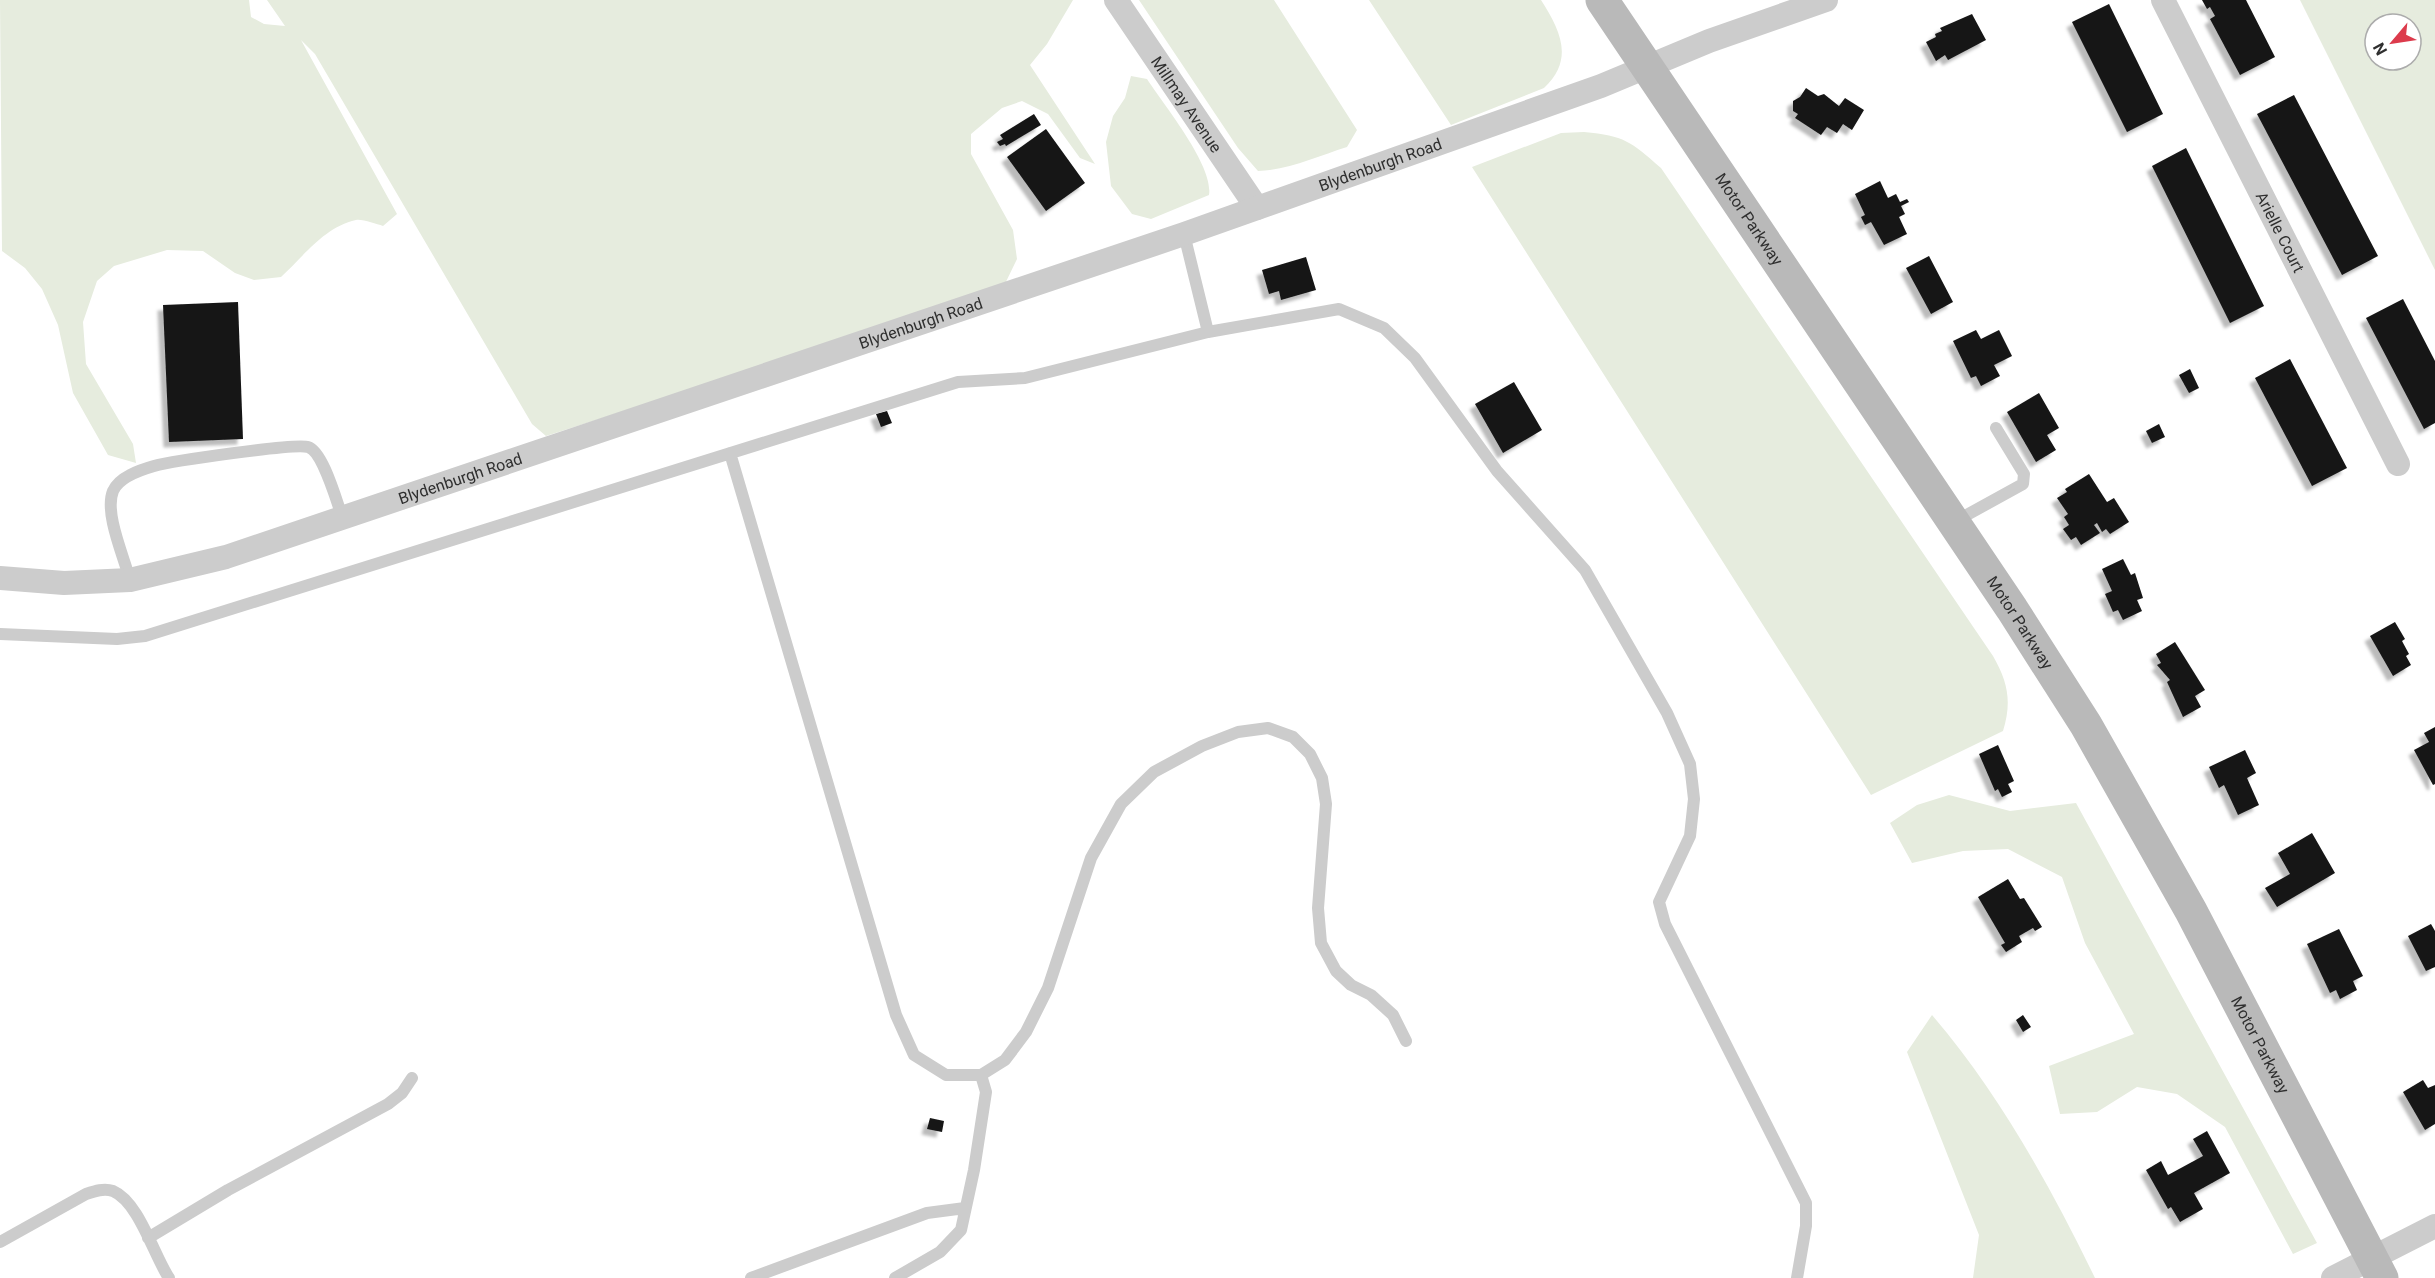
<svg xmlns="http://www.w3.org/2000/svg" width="2435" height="1278" font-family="Roboto,sans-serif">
  <defs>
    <filter id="shadow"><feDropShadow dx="-5.5" dy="5.5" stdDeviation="1.5" flood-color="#0004"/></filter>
  </defs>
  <rect width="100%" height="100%" fill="#fff"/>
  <path fill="#e6ecde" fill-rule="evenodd" d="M0 0H249L251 17 264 24 285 26 267 0H1073L1047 44 1030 65 1095 164 1080 158 1048 114 1022 101 1002 108 971 134V154L1013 230 1017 259 1002 290 546 436 532 424 315 54 301 40 397 214 383 226C376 224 363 219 356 220 324 227 303 257 281 277L254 280 235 273 203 251 167 250 114 266 97 281 83 322 86 364 133 444 136 463 108 455 73 393 58 325 42 289 25 268 2 251Z
    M1139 0H1274L1357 130 1347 147C1318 156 1289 170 1258 171L1238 148Z
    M1369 0H1541C1560 30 1575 59 1544 88L1451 125Z
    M2300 0H2435V270ZM2375 24H2411V60H2375Z
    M1131 76 1147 79C1164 105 1214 166 1209 195L1151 219 1132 214 1111 186 1106 142 1113 116 1125 98Z
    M1584 132C1625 136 1630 141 1661 168L1993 656C2008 682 2012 702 2003 731L1871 795 1472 167 1561 133Z
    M1949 795 2010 811 2076 803 2317 1243 2293 1254 2225 1127 2177 1094 2137 1087 2097 1112 2060 1114 2049 1066 2134 1034 2085 943 2062 877 2008 849 1963 851 1912 863 1890 823 1917 805Z
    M1932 1015C1999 1093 2050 1186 2095 1278H1973L1979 1235 1907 1052Z"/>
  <path fill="#161616" filter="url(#shadow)" d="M2202 0H2246L2275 57 2240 75 2210 19 2215 16 2210 7 2207 9Z
    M2109 4 2163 114 2127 132 2072 22Z
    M1972 14 1986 40 1948 60 1945 55 1936 61 1926 42 1936 37 1935 34 1942 31 1940 28Z
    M1806 88 1818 96 1824 94 1839 106 1845 98 1864 110 1852 130 1843 124 1837 133 1827 127 1821 135 1795 118 1798 114 1793 111V101L1800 97Z
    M2294 95 2378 256 2342 275 2257 114Z
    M1034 114 1041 125 1006 146 1005 144 1000 146 997 142 1003 139 1000 135Z
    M1046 129 1085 183 1046 211 1007 157Z
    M2186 148 2264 306 2230 323 2152 166Z
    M1880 181 1888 198 1896 194 1900 202 1907 199 1909 202 1901 206 1905 214 1899 217 1907 234 1884 245 1871 222 1865 225 1861 217 1865 215 1855 194Z
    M1929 256 1953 302 1931 314 1906 268Z
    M1306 257 1316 290 1281 300 1279 291 1269 294 1262 270Z
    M2403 299 2435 361V423L2424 429 2366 318Z
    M238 302 243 439 169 442 163 305Z
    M1976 330 1981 339 1999 330 2012 356 1994 365 2000 376 1981 386 1976 376 1971 378 1953 341Z
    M2290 359 2347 468 2312 486 2255 378Z
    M2190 369 2199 388 2189 393 2179 375Z
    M1514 382 1542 430 1503 453 1475 404Z
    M2039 393 2059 428 2047 435 2056 450 2036 462 2007 412Z
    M887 411 892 423 881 427 876 414Z
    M2159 424 2165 437 2152 443 2146 431Z
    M2089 474 2107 502 2114 498 2129 522 2110 534 2106 529 2102 532 2097 523 2094 525 2100 533 2081 545 2076 537 2071 540 2063 529 2069 525 2064 517 2068 514 2057 498 2067 492 2065 489Z
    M2123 559 2131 575 2135 573 2143 598 2137 600 2142 611 2123 620 2118 610 2113 612 2105 594 2112 591 2102 569Z
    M2395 622 2405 639 2402 641 2409 654 2406 656 2411 665 2393 676 2370 636Z
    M2175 642 2205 690 2195 696 2201 707 2183 717 2167 682 2170 680 2157 665 2161 663 2156 654Z
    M2435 727V784L2433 785 2414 750 2429 742 2424 733Z
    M1998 745 2014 781 2008 784 2012 792 2002 797 1998 789 1995 791 1979 754Z
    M2245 750 2256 773 2247 778 2259 805 2238 815 2224 785 2219 788 2209 767Z
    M2312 833 2335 873 2277 907 2265 888 2290 874 2278 853Z
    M2008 879 2020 899 2024 898 2042 927 2035 931 2033 928 2019 936 2022 942 2006 952 2001 945 2005 943 1978 897Z
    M2431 924 2435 931V967L2426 971 2408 936Z
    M2339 929 2363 976 2353 981 2357 990 2340 999 2336 990 2330 993 2307 944Z
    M2023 1015 2031 1027 2023 1032 2016 1020Z
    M2423 1080 2428 1088 2435 1085V1124L2425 1130 2403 1092Z
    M930 1118 944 1121 942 1132 927 1129Z
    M2207 1131 2230 1173 2194 1193 2203 1209 2180 1222 2171 1207 2168 1209 2146 1170 2161 1161 2168 1175 2203 1156 2193 1139Z"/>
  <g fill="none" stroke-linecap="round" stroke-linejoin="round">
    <path stroke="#ccc" stroke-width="12" d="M1184 234 1208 332
      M730 453 896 1015 914 1055 946 1075H981
      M1954 522 2023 484 2024 474 1996 428
      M130 580C124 557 104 513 113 491 119 477 140 470 154 466 172 461 295 443 308 447 323 451 337 503 343 519
      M0 634 117 639 145 636 958 382 1025 378 1208 332 1339 309 1384 328 1415 358 1497 471 1585 570 1667 713 1690 764 1694 799 1690 836 1659 902 1665 924 1806 1203V1226L1797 1278
      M148 1238 228 1190 388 1104 402 1093 412 1078
      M0 1242 86 1194C95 1191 104 1188 113 1191 139 1202 154 1256 169 1278
      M751 1278 927 1213 965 1208
      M895 1278 940 1252 961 1230 974 1170 986 1092 981 1075 1005 1060 1026 1032 1048 988 1091 858 1121 804 1154 772 1202 746 1238 732 1268 728 1293 737 1310 754 1322 778 1326 804 1318 908 1321 943 1336 971 1351 985 1371 995 1393 1015 1406 1041"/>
    <g stroke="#ccc" stroke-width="24">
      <path id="s1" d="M1116 0 1257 208"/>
      <path id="s2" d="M2163 0 2398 464"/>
      <path id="s3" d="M0 578 64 583 130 580 226 557 1184 234 1601 86 1709 41 1826 0"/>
      <path d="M2333 1278 2435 1226"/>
    </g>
    <path stroke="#b9b9b9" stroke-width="33" id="s4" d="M1602 0 2012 609 2086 725 2191 911 2382 1278"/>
  </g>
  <g text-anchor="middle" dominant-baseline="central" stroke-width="6" stroke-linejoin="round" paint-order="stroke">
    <g font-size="16" fill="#2f2f2f" stroke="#fff">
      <text stroke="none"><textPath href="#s1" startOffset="126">Millmay Avenue</textPath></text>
      <text stroke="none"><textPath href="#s3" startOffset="1448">Blydenburgh Road</textPath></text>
      <text stroke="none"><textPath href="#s4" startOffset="264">Motor Parkway</textPath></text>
      <text stroke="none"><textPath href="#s2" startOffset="260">Arielle Court</textPath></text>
      <text stroke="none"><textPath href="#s3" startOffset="962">Blydenburgh Road</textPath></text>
      <text stroke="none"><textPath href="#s3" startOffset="476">Blydenburgh Road</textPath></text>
      <text stroke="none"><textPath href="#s4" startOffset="750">Motor Parkway</textPath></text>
      <text stroke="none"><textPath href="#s4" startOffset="1236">Motor Parkway</textPath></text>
    </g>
  </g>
  <g transform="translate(2393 42) rotate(241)"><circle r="28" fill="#ffffff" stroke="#acacac" stroke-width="1.5"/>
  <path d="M0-4.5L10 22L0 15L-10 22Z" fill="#dc3b4c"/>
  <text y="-9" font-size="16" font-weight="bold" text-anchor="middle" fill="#2f2f2f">N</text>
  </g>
</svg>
